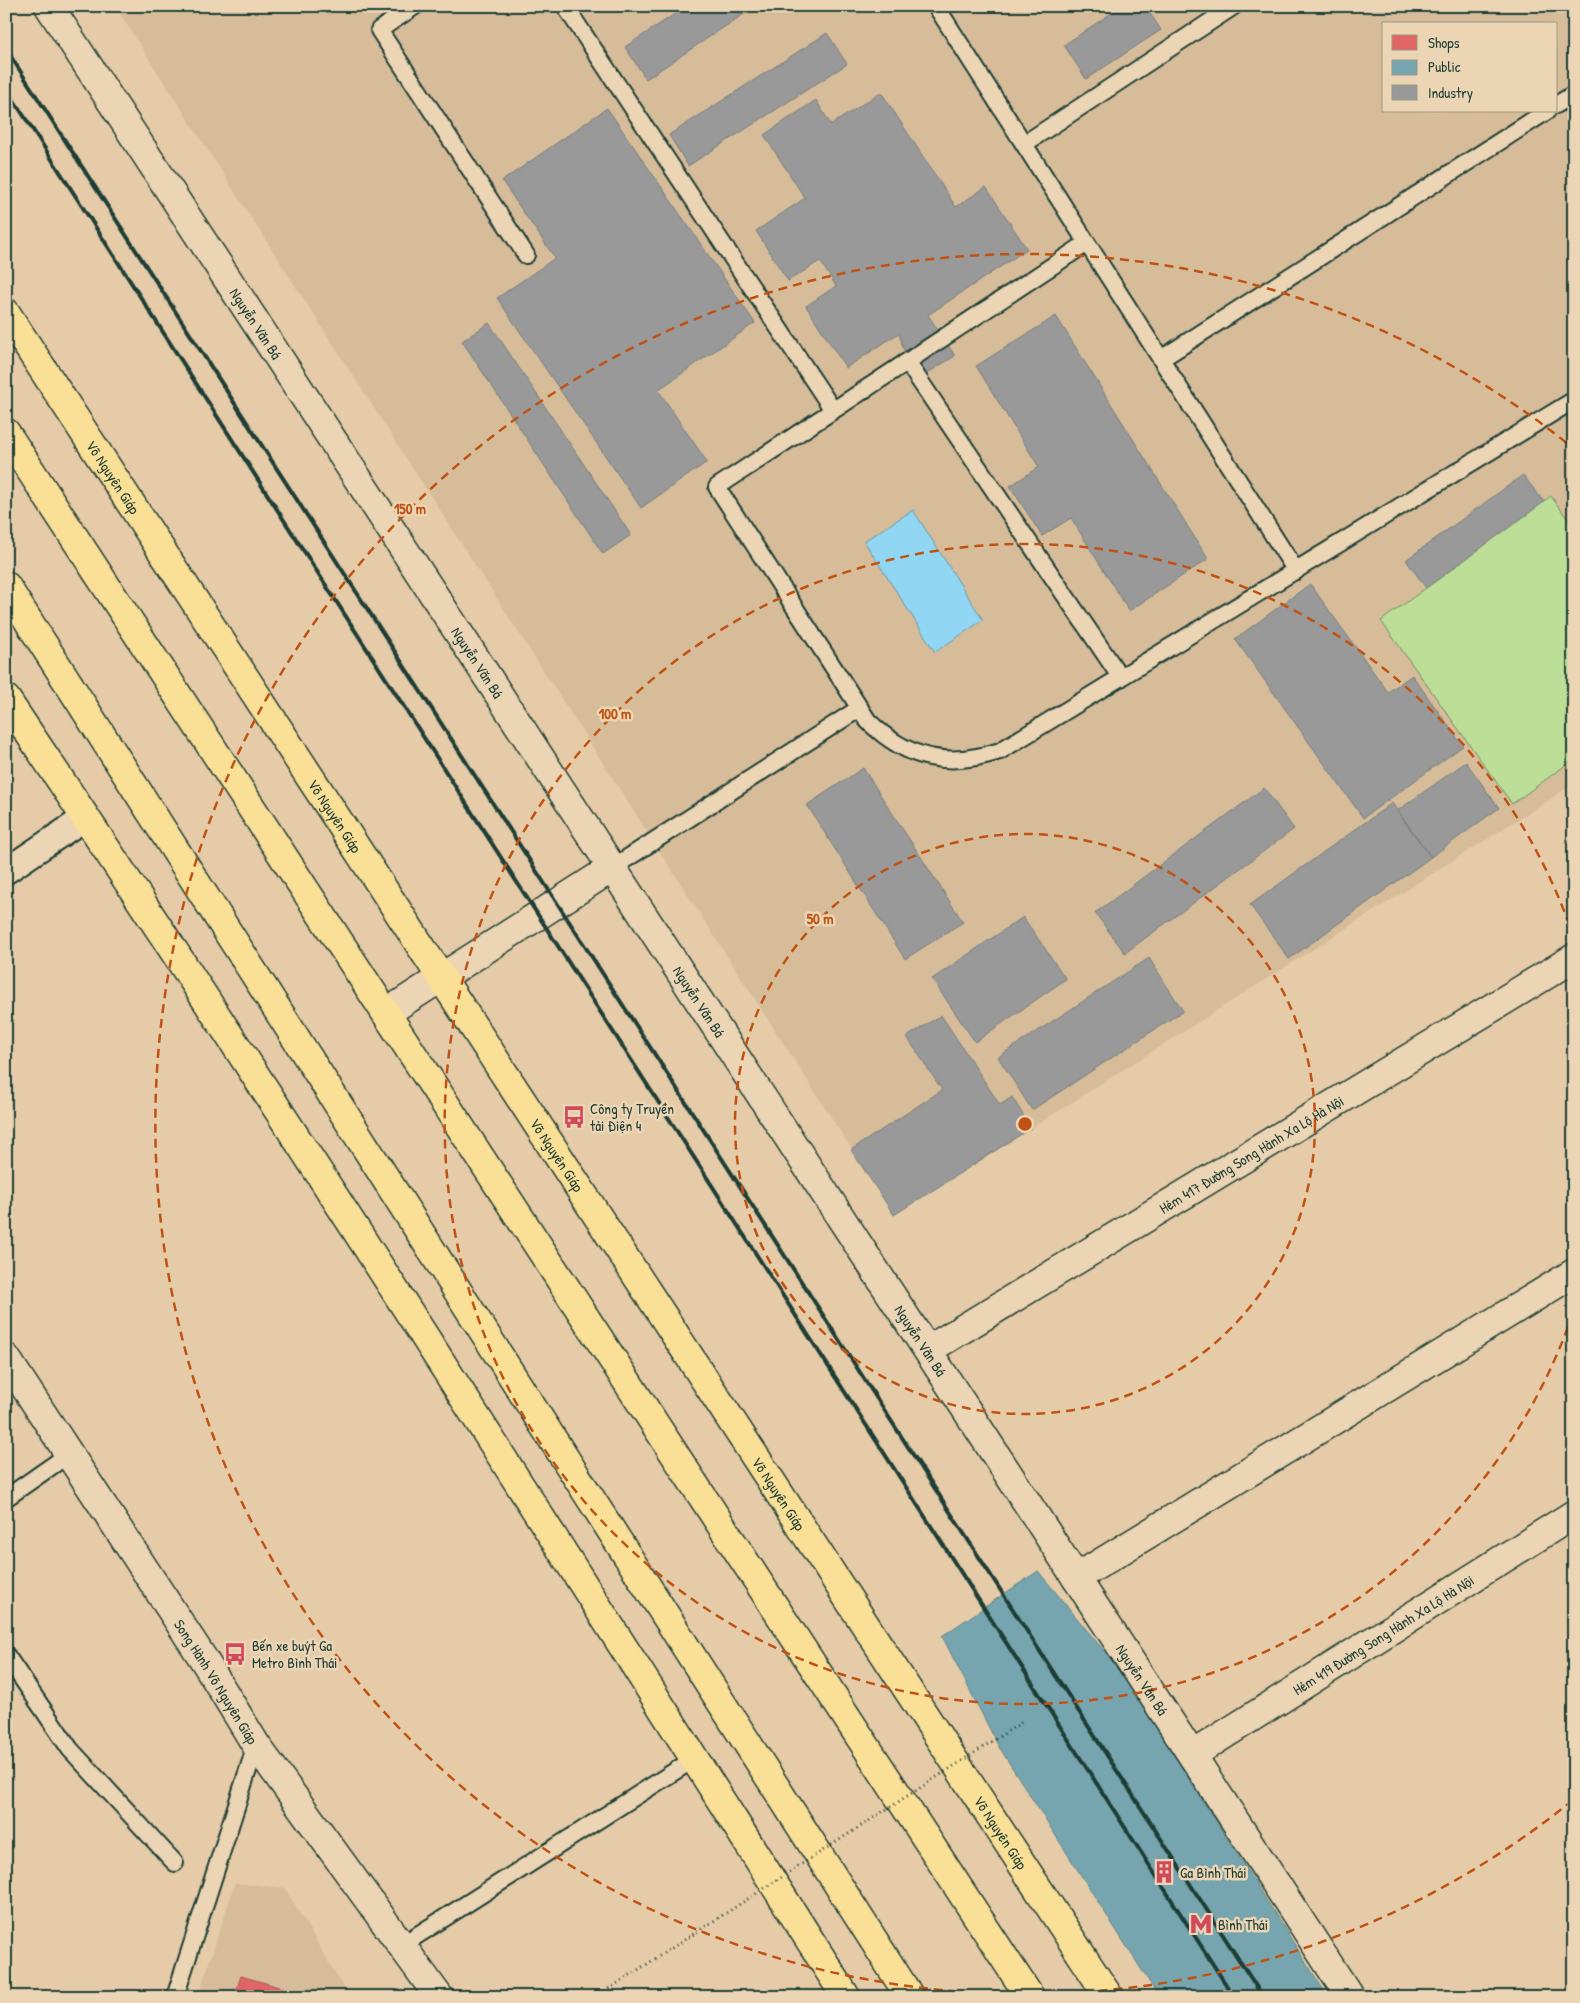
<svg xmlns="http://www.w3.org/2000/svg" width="1580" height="2003" font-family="'Patrick Hand',sans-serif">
  <rect width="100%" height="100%" fill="#e6cba8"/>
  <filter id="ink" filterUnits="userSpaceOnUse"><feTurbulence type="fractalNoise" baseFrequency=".02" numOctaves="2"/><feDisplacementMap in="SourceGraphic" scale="10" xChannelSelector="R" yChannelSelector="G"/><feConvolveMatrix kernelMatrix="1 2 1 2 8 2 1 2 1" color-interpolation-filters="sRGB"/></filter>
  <g filter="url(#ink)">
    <path fill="#d7bc9a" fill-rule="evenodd" d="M115 6H1574V784L894 1215ZM1384 24H1556V111H1384Z
      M235 1883 285 1888 349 1997H198Z"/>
    <path fill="#bcde97" stroke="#6e8e66" d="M1551 496 1574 528V759L1512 804 1381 621Z"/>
    <path fill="#91d7f3" stroke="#6399a7" d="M913 510 983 620 935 652 864 541Z"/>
    <path fill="#e06666" stroke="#a65a57" d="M241 1976 290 1990 293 1997H234Z"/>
    <path fill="#76a5af" stroke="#5c868a" d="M1038 1571 1119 1669 1328 1997H1159L999 1747 942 1636Z"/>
    <path fill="#999" stroke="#747d7b" d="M687 6H756L646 79 625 47Z
      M1122 6H1145L1161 30 1086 79 1064 45Z
      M827 33 847 64 688 166 669 135Z
      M881 92 956 207 986 187 1027 249 928 315 955 356 926 374 907 362 899 333 846 368 806 306 836 286 820 261 788 281 756 231 805 198 764 135 816 100 831 125Z
      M607 108 755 323 658 390 707 462 641 508 497 298 555 258 502 181Z
      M1056 316 1208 559 1129 611 1071 518 1042 536 1010 486 1039 467 976 366Z
      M489 323 631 535 603 554 462 341Z
      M1523 475 1544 502 1426 588 1406 560Z
      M1310 584 1388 692 1412 675 1463 746 1363 818 1235 639Z
      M1466 762 1499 808 1431 857 1397 811Z
      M863 768 963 922 905 959 807 805Z
      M1264 788 1294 829 1125 953 1095 913Z
      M1392 803 1431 857 1289 959 1250 905Z
      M1023 917 1066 979 975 1042 932 979Z
      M1149 958 1183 1011 1032 1110 998 1057Z
      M941 1015 1000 1105 1012 1097 1031 1128 894 1215 851 1150 942 1090 907 1037Z"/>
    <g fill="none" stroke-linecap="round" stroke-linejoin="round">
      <defs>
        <path id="service" d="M415 6 379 30 526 255
          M565 6 833 410
          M936 6 1296 571
          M1556 105 1574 94
          M1024 144 1234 6
          M1087 243 717 487 868 721C908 760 948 768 1000 751L1574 400
          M1161 359 1547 111
          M907 362 1121 678
          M612 868 860 708
          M6 1498 69 1454
          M6 1655 70 1749 175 1863
          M402 1945 694 1759
          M175 1997 256 1745"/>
        <path id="pedestrian" d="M6 871 86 817"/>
        <g id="minor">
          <path id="s1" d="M928 1350 1574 958"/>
          <path d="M1076 1578 1574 1273"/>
          <path id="s2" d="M1192 1755 1574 1514"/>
        </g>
        <g id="secondary">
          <path id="s3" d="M49 6 1350 1997"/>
          <path d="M386 1013 612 868"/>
          <path id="s4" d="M6 1358 204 1660 256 1745 439 1997"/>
        </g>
        <g id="trunk">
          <path id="s5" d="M6 313 1109 1997"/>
          <path d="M6 433 1030 1997"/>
          <path d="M6 586 910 1997"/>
          <path d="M6 699C294 1126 569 1562 846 1997"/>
        </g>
      </defs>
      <use href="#service" stroke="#1f3d34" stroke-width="20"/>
      <use href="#pedestrian" stroke="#1f3d34" stroke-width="29"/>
      <use href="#minor" stroke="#1f3d34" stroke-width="31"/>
      <use href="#secondary" stroke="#1f3d34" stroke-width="31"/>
      <use href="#trunk" stroke="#1f3d34" stroke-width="31"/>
      <use href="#service" stroke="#ebd5b4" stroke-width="16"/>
      <use href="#pedestrian" stroke="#ebd5b4" stroke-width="25"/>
      <use href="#minor" stroke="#ebd5b4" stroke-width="28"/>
      <use href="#secondary" stroke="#ebd5b4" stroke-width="28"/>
      <use href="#trunk" stroke="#fadf96" stroke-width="28"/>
      <path stroke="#1f3d34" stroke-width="4" d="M6 49 1263 1997
        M6 88 1234 1997"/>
      <path stroke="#1f3d34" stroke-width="3" stroke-dasharray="1 4" stroke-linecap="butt" d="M596 1997 1022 1722"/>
    </g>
  </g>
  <g fill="none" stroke="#c05314" stroke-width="2.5" stroke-dasharray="9 6">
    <circle cx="1025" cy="1124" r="290"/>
    <path d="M1573 1313A580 580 0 1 1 1573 935"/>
    <path d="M1573 1800A870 870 0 1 1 1573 448"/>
  </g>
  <defs>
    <symbol id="bus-bare" viewBox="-9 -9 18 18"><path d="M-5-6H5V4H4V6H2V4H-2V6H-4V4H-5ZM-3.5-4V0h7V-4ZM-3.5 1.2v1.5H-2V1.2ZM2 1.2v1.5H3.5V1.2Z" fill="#d1495b" stroke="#ebd5b4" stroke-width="2.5" paint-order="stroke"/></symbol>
    <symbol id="building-bare" viewBox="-9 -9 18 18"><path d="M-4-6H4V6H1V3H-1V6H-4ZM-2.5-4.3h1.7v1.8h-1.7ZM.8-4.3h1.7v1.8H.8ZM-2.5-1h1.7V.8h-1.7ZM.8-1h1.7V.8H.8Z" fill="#d1495b" stroke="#ebd5b4" stroke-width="2.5" paint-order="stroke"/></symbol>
    <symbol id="metro-bare" viewBox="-9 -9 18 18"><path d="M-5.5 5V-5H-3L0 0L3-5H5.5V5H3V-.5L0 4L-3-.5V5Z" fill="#d1495b" stroke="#ebd5b4" stroke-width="2.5" paint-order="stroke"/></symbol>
  </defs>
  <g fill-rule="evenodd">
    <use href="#bus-bare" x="558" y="1101" width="32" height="32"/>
    <use href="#bus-bare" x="219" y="1638" width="32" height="32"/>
    <use href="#building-bare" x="1148" y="1856" width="32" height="32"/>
    <use href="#metro-bare" x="1185" y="1908" width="32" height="32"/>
  </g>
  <g text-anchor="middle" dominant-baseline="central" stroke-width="5" stroke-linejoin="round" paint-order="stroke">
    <g font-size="15" fill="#1f3d34" stroke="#ebd5b4">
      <text stroke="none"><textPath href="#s3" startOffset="379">Nguyễn Văn Bá</textPath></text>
      <text stroke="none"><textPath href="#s5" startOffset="196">Võ Nguyên Giáp</textPath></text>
      <text stroke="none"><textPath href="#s3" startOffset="784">Nguyễn Văn Bá</textPath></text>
      <text stroke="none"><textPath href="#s5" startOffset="601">Võ Nguyên Giáp</textPath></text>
      <text stroke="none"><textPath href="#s3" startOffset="1189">Nguyễn Văn Bá</textPath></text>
      <text stroke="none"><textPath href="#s1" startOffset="378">Hẻm 417 Đường Song Hành Xa Lộ Hà Nội</textPath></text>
      <text stroke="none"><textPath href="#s5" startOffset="1006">Võ Nguyên Giáp</textPath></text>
      <text stroke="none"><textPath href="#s3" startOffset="1594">Nguyễn Văn Bá</textPath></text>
      <text stroke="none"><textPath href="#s5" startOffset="1411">Võ Nguyên Giáp</textPath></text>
      <text stroke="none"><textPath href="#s2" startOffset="226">Hẻm 419 Đường Song Hành Xa Lộ Hà Nội</textPath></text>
      <text stroke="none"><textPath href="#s3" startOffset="1999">Nguyễn Văn Bá</textPath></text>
      <text stroke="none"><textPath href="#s4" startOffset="386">Song Hành Võ Nguyên Giáp</textPath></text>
      <text stroke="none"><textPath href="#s5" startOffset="1816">Võ Nguyên Giáp</textPath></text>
    </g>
    <g font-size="15" fill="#1f3d34" stroke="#ebd5b4" text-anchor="start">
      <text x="590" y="1108">Công ty Truyền<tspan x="590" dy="17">tải Điện 4</tspan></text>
      <text x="252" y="1645">Bến xe buýt Ga<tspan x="252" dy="17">Metro Bình Thái</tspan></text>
      <text x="1180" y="1872">Ga Bình Thái</text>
      <text x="1218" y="1924">Bình Thái</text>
    </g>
  </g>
  <circle cx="1025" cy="1124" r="8" fill="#c05314" stroke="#ebd5b4" stroke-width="2.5"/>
  <g font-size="15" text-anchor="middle" font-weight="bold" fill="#c05314" stroke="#ebd5b4" stroke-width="5" stroke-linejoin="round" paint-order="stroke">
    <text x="410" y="514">150 m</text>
    <text x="615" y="719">100 m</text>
    <text x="820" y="924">50 m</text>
  </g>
  <rect width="1580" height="2003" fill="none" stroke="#ebd5b4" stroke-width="25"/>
  <rect x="12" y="12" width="1555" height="1978" fill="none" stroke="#1f3d34" stroke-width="2" filter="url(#ink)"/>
  <rect x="1382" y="22" width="175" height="90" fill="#ebd5b4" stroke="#999881"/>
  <rect x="1392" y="35" width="25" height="15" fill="#e06666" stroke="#999881"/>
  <text x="1428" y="48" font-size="15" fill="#1f3d34">Shops</text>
  <rect x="1392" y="60" width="25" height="15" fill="#76a5af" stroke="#999881"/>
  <text x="1428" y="72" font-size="15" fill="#1f3d34">Public</text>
  <rect x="1392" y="85" width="25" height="15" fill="#999999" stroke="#999881"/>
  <text x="1428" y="98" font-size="15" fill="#1f3d34">Industry</text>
</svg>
